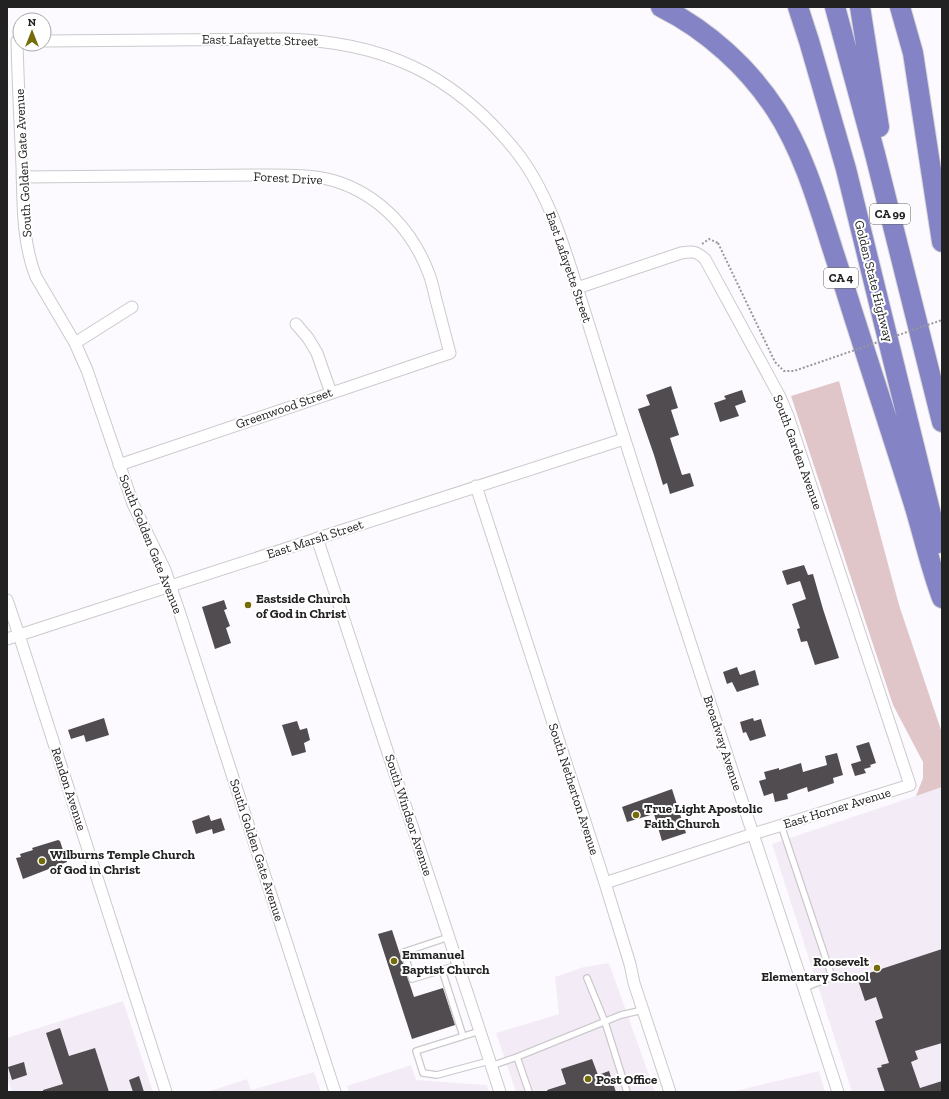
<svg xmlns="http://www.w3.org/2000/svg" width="949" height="1099" font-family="'Zilla Slab',serif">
  <rect width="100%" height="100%" fill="#fdfaff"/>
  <path fill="#f3ecf7" d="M942 787V1092H852L772 844Z
    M609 963 655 1092H516L496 1033 559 1014 555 977 584 967Z
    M123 1001 153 1092H12L7 1077V1038Z
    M411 1065 416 1080 487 1085 489 1092H349L347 1086Z
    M819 1071 825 1092H731Z
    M314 1072 321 1092H207L247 1079 251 1090Z"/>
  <path fill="#e0c6c8" d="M839 381 899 605 942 733V787L916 796 923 778V762L893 705 791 396Z"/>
  <path fill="#514c4f" d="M671 386 678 408 671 410 679 435 670 438 682 475 690 473 694 486 670 494 667 483 663 485 654 455 638 409 650 405 646 395Z
    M742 390 746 402 735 406 739 416 720 422 714 403 726 399 724 396Z
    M804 565 808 575 813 574 823 609 839 658 815 665 807 641 801 642 797 629 800 628 792 604 806 599 800 581 787 585 782 571Z
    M224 600 227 609 224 610 230 626 226 628 231 643 215 649 202 607Z
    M737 667 740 675 755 670 759 685 737 692 732 682 727 684 723 672Z
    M104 718 109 735 86 742 84 735 71 739 68 730Z
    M753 718 754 721 761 719 766 736 750 741 746 732 743 733 740 722Z
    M297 721 300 730 307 728 310 740 304 743 306 752 292 756 282 725Z
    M869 742 876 763 870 765 871 767 864 769 866 773 855 776 851 764 861 761 856 746Z
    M837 753 843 775 833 778 834 783 808 792 807 787 787 794 788 799 775 802 773 793 764 796 759 781 766 779 764 772 779 768V770L801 763 803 772 827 765 825 756Z
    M672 789 686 833 662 841 654 814 627 822 622 807Z
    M209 815 211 821 221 818 225 830 213 834 212 829 196 834 192 821Z
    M58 840 60 841 67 862 23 879 16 858 21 857 20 854 33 850 32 848Z
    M392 930 414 997 443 988 455 1025 412 1039 378 934Z
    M942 949V1043L915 1051 918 1059 911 1062 920 1088 942 1081V1092H885L877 1068 882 1067 881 1065 889 1063 875 1021 883 1018 876 997 865 1001 857 977Z
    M60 1028 69 1056 95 1048 109 1092H43V1090L63 1084 46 1033Z
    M592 1059 598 1075 609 1071 616 1092H548L547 1090 566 1084 561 1069Z
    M24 1062 27 1075 12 1080 8 1067Z
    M139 1076 144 1092H133L129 1080Z"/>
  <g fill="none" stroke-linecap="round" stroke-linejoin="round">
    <defs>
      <path id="service" d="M781 825 832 977 804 988
        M449 937 404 952 412 979 458 965
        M442 970 463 1036
        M587 978 605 1022 627 1092
        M480 1031 416 1051 423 1073 437 1075 489 1061
        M517 1057 529 1092
        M491 1066 517 1057 621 1015 643 1010"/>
      <path id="minor" d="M17 41C18 82 20 124 22 166 23 202 22 242 36 277L75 343 87 370 133 504 165 570 180 614 335 1092
        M44 41 283 39C381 41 453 73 515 150 549 192 565 250 581 300 596 347 610 394 625 440 694 658 767 875 838 1092
        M22 177 269 175C291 175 314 175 335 181 380 195 413 231 429 274 432 282 434 291 436 300 441 318 445 335 450 353L119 465
        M577 288 681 253C693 251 696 251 705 259L780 397 788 416 910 785 753 834 605 883
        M296 324 308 338 317 353 331 393
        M75 343 132 307
        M476 486 605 883 630 964 634 983 670 1092
        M317 538 500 1092
        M7 600 19 635 166 1092
        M7 639 624 439"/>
      <path id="motorway" d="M661 7C707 30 748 67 776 110 807 158 821 215 839 269 863 347 889 424 913 501 923 533 930 566 942 598
        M798 7 809 41 846 169 938 543
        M835 7 875 154 942 422
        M860 7 879 127
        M900 7 913 53 942 242"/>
    </defs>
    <use href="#service" stroke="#ccc9cd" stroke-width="8"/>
    <use href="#minor" stroke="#ccc9cd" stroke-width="13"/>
    <use href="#motorway" stroke="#d7d7d7" stroke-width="22"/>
    <path stroke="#99979a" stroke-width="2" stroke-dasharray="2 2" stroke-linecap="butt" d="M702 244 709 239 718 243"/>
    <use href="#service" stroke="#fff" stroke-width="5.5"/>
    <use href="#minor" stroke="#fff" stroke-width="11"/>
    <use href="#motorway" stroke="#8483c6" stroke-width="20"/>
    <path stroke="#99979a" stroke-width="2" stroke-dasharray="2 2" stroke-linecap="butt" d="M718 243 775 362 784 371H794L942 320"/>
  </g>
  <g fill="#736c09" stroke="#fff" stroke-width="1.5">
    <circle cx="248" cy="605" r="4"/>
    <circle cx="636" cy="815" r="4"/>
    <circle cx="42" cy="861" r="4"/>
    <circle cx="394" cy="961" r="4"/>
    <circle cx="877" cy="968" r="4"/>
    <circle cx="588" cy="1079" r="4"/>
  </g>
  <g text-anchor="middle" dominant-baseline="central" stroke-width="4" stroke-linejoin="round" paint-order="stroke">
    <g fill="#fff" stroke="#656465" stroke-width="1">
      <rect x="870" y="204" width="40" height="20" rx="3"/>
      <rect x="824" y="268" width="34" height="20" rx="3"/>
    </g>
    <g font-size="12" font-weight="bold" fill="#232223">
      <text x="890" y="214">CA 99</text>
      <text x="841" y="278">CA 4</text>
    </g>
    <g font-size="13" fill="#232223" stroke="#fff">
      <text transform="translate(260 40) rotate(1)">East Lafayette Street</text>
      <text transform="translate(23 163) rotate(-93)">South Golden Gate Avenue</text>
      <text transform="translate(288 178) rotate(3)">Forest Drive</text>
      <text transform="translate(569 267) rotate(71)">East Lafayette Street</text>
      <text transform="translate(874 281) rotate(76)">Golden State Highway</text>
      <text transform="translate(284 408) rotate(-19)">Greenwood Street</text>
      <text transform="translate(798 452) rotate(70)">South Garden Avenue</text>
      <text transform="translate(315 539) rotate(-18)">East Marsh Street</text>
      <text transform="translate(151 544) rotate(68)">South Golden Gate Avenue</text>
      <text transform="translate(723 743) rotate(72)">Broadway Avenue</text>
      <text transform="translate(69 789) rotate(72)">Rendon Avenue</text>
      <text transform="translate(574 789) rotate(72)">South Netherton Avenue</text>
      <text transform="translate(837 808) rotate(-17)">East Horner Avenue</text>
      <text transform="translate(409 815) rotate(72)">South Windsor Avenue</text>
      <text transform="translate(257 850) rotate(72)">South Golden Gate Avenue</text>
    </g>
    <g font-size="13" font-weight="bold" fill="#232223" stroke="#fff" text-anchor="start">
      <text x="256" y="598">Eastside Church<tspan x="256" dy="15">of God in Christ</tspan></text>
      <text x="644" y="808">True Light Apostolic<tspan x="644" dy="15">Faith Church</tspan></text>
      <text x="50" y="854">Wilburns Temple Church<tspan x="50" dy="15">of God in Christ</tspan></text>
      <text x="402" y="954">Emmanuel<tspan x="402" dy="15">Baptist Church</tspan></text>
      <text x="869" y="961" text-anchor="end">Roosevelt<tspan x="869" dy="15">Elementary School</tspan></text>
      <text x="596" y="1079">Post Office</text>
    </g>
  </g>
  <rect width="949" height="1099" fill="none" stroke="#232223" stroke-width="16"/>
  <g transform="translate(32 32)"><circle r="19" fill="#ffffff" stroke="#a7a7a7"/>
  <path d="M0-3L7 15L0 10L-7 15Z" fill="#736c09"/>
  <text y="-6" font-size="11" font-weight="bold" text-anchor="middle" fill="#232223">N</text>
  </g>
</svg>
